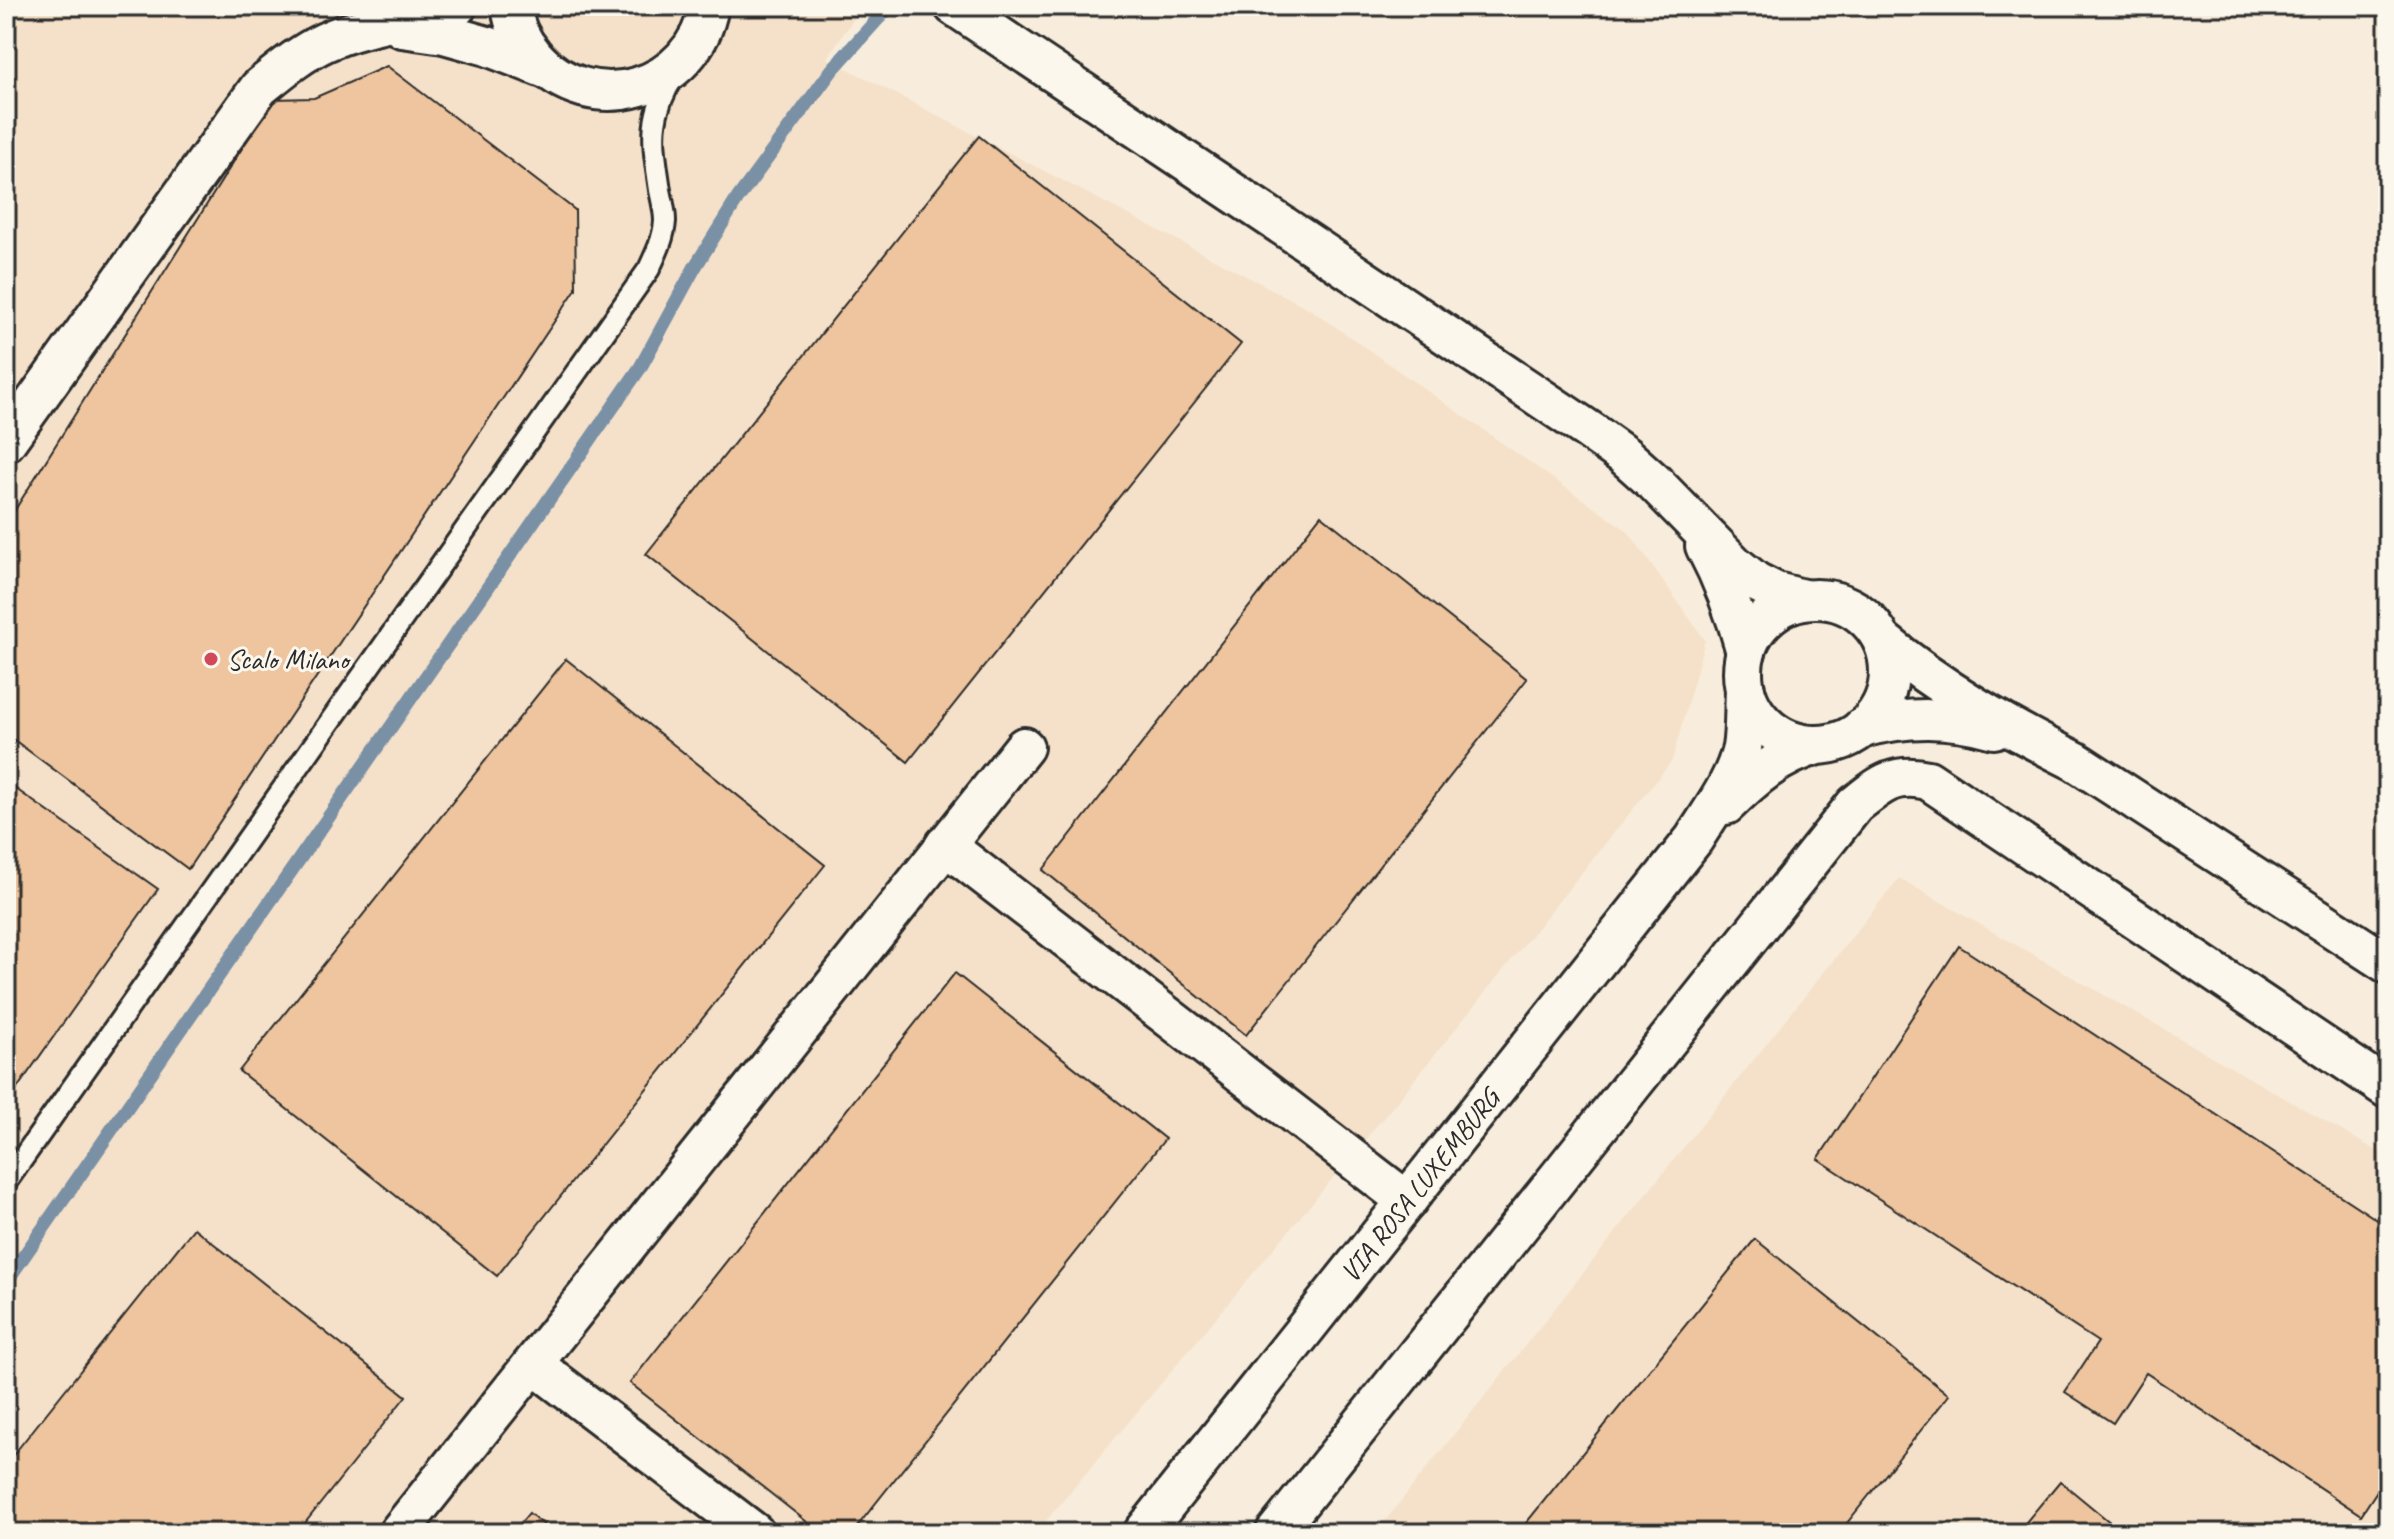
<svg xmlns="http://www.w3.org/2000/svg" width="2394" height="1539" font-family="Caveat,sans-serif">
  <rect width="100%" height="100%" fill="#f8eddc"/>
  <filter id="ink" filterUnits="userSpaceOnUse"><feTurbulence type="fractalNoise" baseFrequency=".0125" numOctaves="2"/><feDisplacementMap in="SourceGraphic" scale="16" xChannelSelector="R" yChannelSelector="G"/><feConvolveMatrix kernelMatrix="1 2 1 2 8 2 1 2 1" color-interpolation-filters="sRGB"/></filter>
  <g filter="url(#ink)">
    <path fill="#f5e1c9" d="M6 6H863L827 58 1310 309 1628 531 1705 640 1672 761 1400 1098 1036 1533H6Z
      M1899 878 2388 1157V1533H1375Z"/>
    <g fill="none" stroke-linecap="round" stroke-linejoin="round">
      <path stroke="#7a90a5" stroke-width="14" d="M6 1282 640 368 695 267 738 198 832 70 884 12"/>
    </g>
    <path fill="#eec59e" stroke="#2b2b2b" stroke-width="2" d="M387 66 575 210 576 289 188 869 6 734V524L273 99 314 98Z
      M979 136 1241 344 908 762 646 554Z
      M1321 515 1527 679 1246 1035 1043 870Z
      M566 659 825 865 497 1276 239 1071Z
      M6 782 158 889 6 1104Z
      M1959 946 2388 1227V1474L2361 1515 2146 1373 2113 1423 2065 1392 2098 1342 1818 1159Z
      M955 973 1165 1139 852 1533H821L630 1383Z
      M194 1228 406 1396 297 1533H6V1464Z
      M1755 1239 1949 1395 1839 1533H1518Z
      M2060 1481 2123 1533H2017Z
      M529 1513 554 1533H512Z"/>
    <g fill="none" stroke-linecap="round" stroke-linejoin="round">
      <defs>
        <path id="lane" d="M6 1182 649 269C656 254 664 238 665 221 665 211 662 200 660 190 653 142 647 117 675 74"/>
        <g id="street">
          <path d="M511 6C513 24 522 42 534 56 591 121 694 90 709 6"/>
          <path d="M954 6 1590 431 1625 456 1654 482 1735 565 1756 582 1776 592 1803 599"/>
          <path d="M402 28 444 34 487 46 546 69"/>
          <path d="M6 442 259 88C280 71 301 53 325 42 366 23 414 20 457 6"/>
          <path d="M1705 546C1723 580 1736 615 1746 652"/>
          <circle cx="1816" cy="672" r="73"/>
          <path d="M1882 640C1942 690 2005 726 2075 761L2388 964"/>
          <path d="M1862 728C1908 716 1948 716 1994 729"/>
          <path d="M1726 805C1754 777 1779 756 1817 745"/>
          <path d="M945 845 1407 1201"/>
          <path d="M533 1364 755 1533"/>
          <path d="M398 1533 1024 747"/>
          <path id="s1" d="M1143 1533 1694 839C1712 810 1734 782 1742 748 1745 729 1744 709 1745 690"/>
          <path d="M1275 1533 1855 805C1880 785 1894 772 1928 780L2388 1089"/>
        </g>
      </defs>
      <use href="#lane" stroke="#2b2b2b" stroke-width="26"/>
      <use href="#street" stroke="#2b2b2b" stroke-width="44"/>
      <use href="#lane" stroke="#fbf7ec" stroke-width="20"/>
      <use href="#street" stroke="#fbf7ec" stroke-width="38"/>
    </g>
  </g>
  <circle fill="#d1495b" stroke="#fbf7ec" stroke-width="3" cx="211" cy="659" r="8"/>
  <g text-anchor="middle" dominant-baseline="central" stroke-width="6" stroke-linejoin="round" paint-order="stroke">
    <g font-size="28" fill="#2b2b2b" stroke="#fbf7ec" text-anchor="start">
      <text x="227" y="659">Scalo Milano</text>
    </g>
    <g font-size="28" fill="#2b2b2b" stroke="#fbf7ec">
      <text stroke="none"><textPath href="#s1" startOffset="444">VIA ROSA LUXEMBURG</textPath></text>
    </g>
  </g>
  <rect width="2394" height="1539" fill="none" stroke="#fbf7ec" stroke-width="32"/>
  <rect x="16" y="16" width="2362" height="1507" fill="none" stroke="#2b2b2b" stroke-width="3" filter="url(#ink)"/>
</svg>
